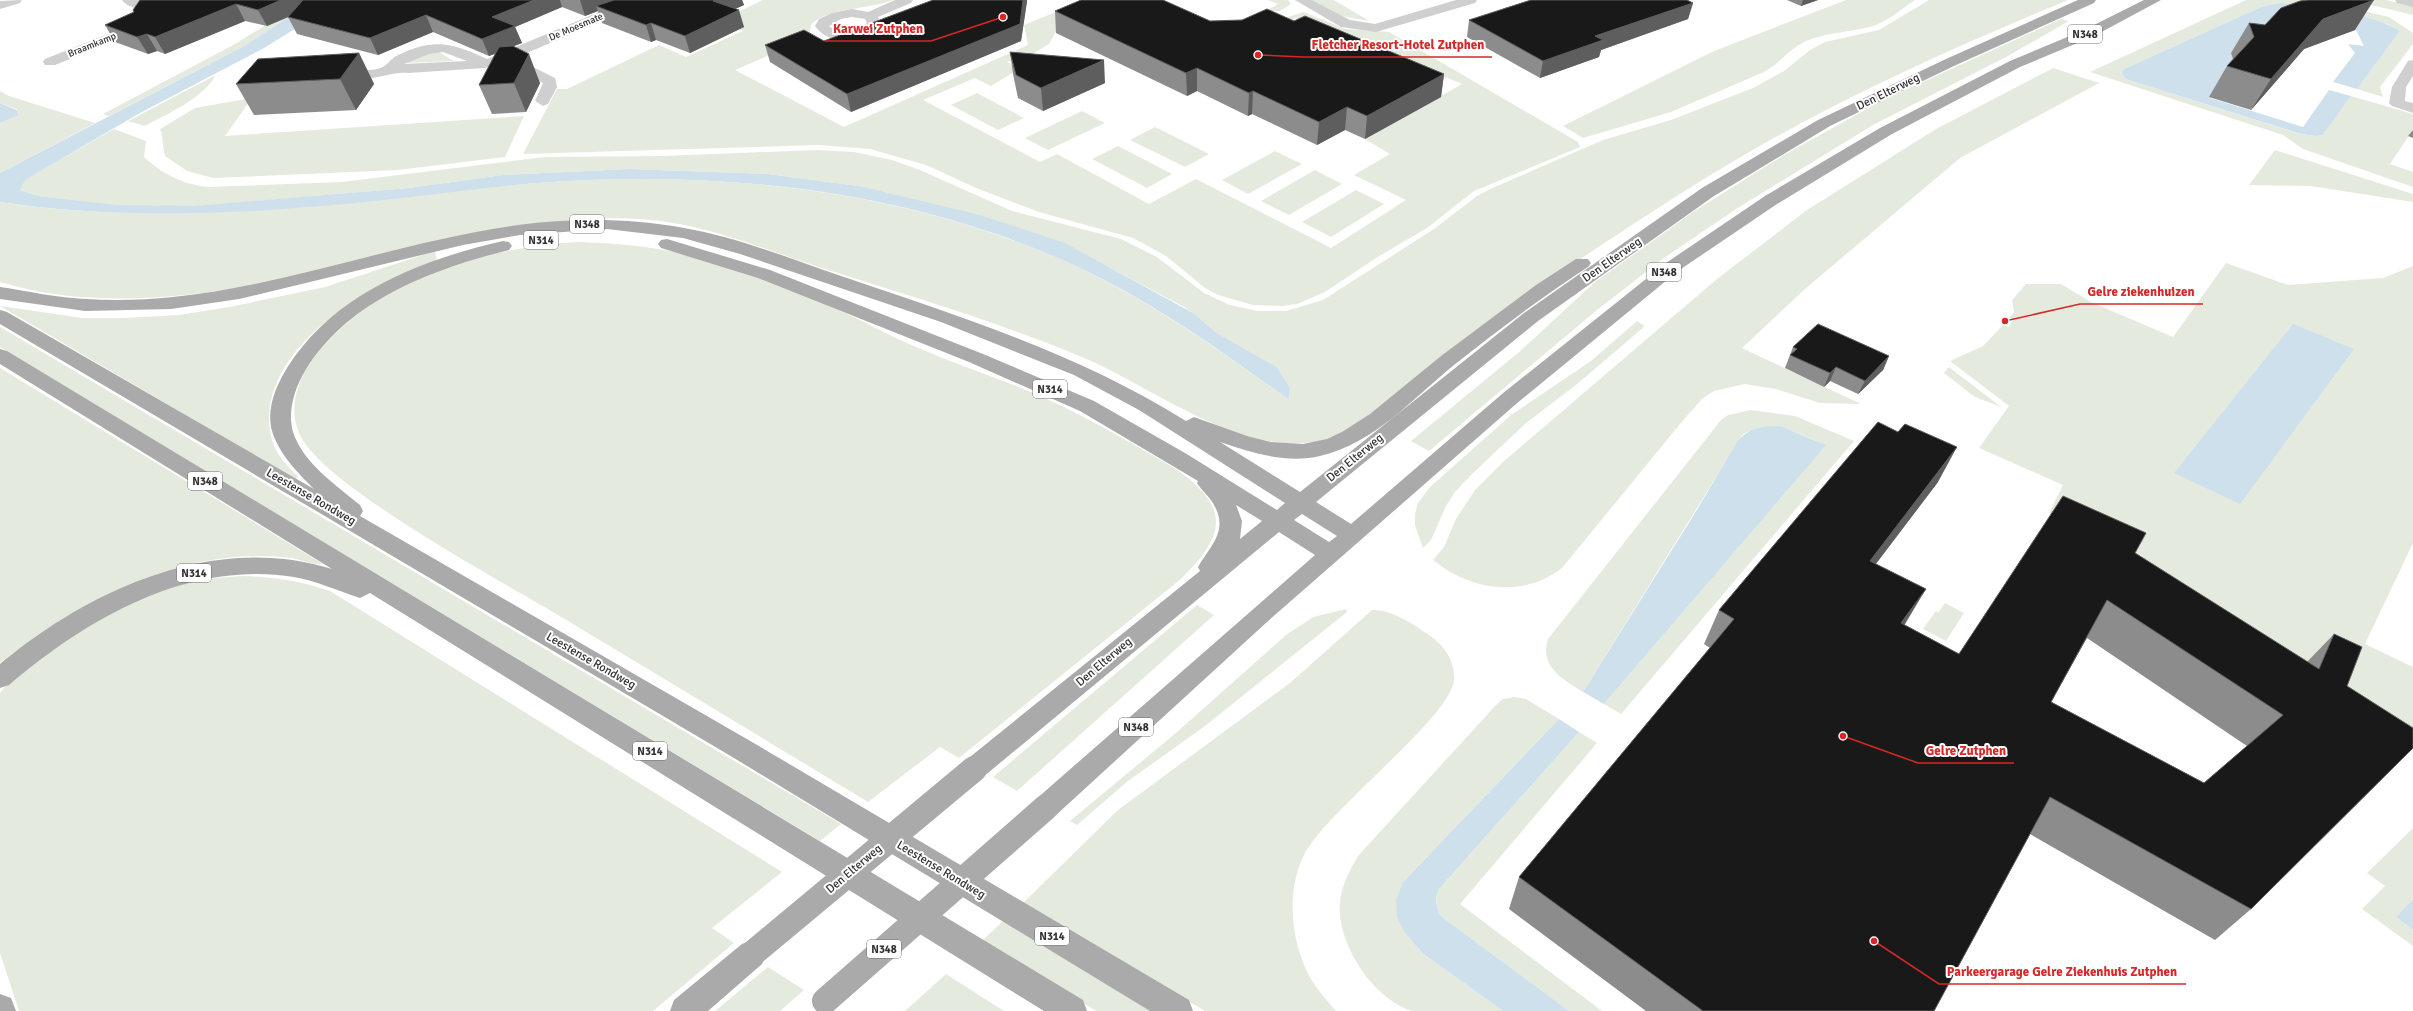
<svg xmlns="http://www.w3.org/2000/svg" width="2413" height="1011" font-family="Signika,sans-serif">
  <rect width="100%" height="100%" fill="#fff"/>
  <path fill="#e4ebde" d="M306 0H315L244 46 109 116 103 114 235 44Z
    M763 0H893C869 10 827 7 811 25L810 32 804 40 735 70 844 127 1028 45 1024 25 1070 6 1049 44 1029 56 1007 62 1019 69 991 86 975 78 923 100 1040 162 1057 154 1149 204 1196 179 1331 248 1406 200 1354 175 1390 154 1365 139 1462 84 1325 26 1320 28 1296 18 1286 22 1284 18 1304 12 1345 29 1389 32 1578 142 1580 147 1474 191 1427 228 1376 258 1325 292 1297 304 1282 306 1253 305 1218 295 1205 288 1166 256 1133 238 1039 212 976 188 926 165 870 149 819 145 523 154 557 89H567L659 45 686 57 743 31 721 20Z
    M1268 0H1288L1291 4 1280 11H1266L1278 4Z
    M1312 0H1334L1369 21 1341 16Z
    M1846 0H1915C1901 9 1886 23 1870 27 1848 32 1826 33 1806 41 1789 49 1780 63 1764 72L1671 112 1583 138 1563 126 1714 51Z
    M1929 0H2068C1967 42 1867 86 1772 139 1713 172 1656 209 1600 246 1540 285 1484 328 1427 371 1401 391 1354 433 1324 440 1242 460 1156 388 1084 358 1001 323 914 297 828 270 784 256 734 236 689 226 604 208 526 225 444 243 304 274 142 325 0 282V202C180 230 358 197 537 183 722 169 915 190 1084 270 1156 305 1223 353 1289 400L1290 388 1277 367 1217 333 1186 308 1105 265 859 186 768 174 629 169 503 175 408 188 191 207 110 205 38 196 20 190 24 180 114 129 146 141 144 157C161 173 184 185 208 187L342 182 545 157 662 156 817 150 854 152 892 160 920 170 1012 211 1121 239 1157 257 1204 293 1230 305 1258 311H1286L1323 300 1434 229 1477 196 1490 189 1603 140 1671 120 1753 88 1784 71 1810 50 1825 42 1879 30Z
    M2246 0H2317L2389 17 2413 33V44L2380 87 2383 97 2357 89 2400 31 2388 24C2347 15 2303 0 2261 7L2124 69 2121 73 2126 79 2135 82 2300 134 2316 136 2323 135 2351 96 2413 114V130L2390 164 2413 172V187L2303 149 2283 135 2090 72Z
    M2350 0H2386L2413 6V15Z
    M2061 19 2069 21 2008 56 1873 125 1736 209 1664 258 1597 310 1429 451 1411 441 1518 353 1595 282 1696 210 1784 155 1881 101Z
    M435 50 454 61 404 63Z
    M2053 68 2099 83 1960 158 1805 289 1742 348 1861 404 1820 403 1776 389 1745 384 1714 391 1702 399 1680 424 1562 568C1522 599 1470 590 1433 560L1444 547 1456 519 1475 490 1503 462 1717 279 1807 210 1936 129Z
    M216 75C201 100 170 112 145 126L128 121Z
    M0 91 9 96 95 123 0 173V123L19 115 17 109 0 103Z
    M977 93 1024 118 998 130 951 105Z
    M252 98 225 136 524 116 505 157 398 170 213 178 187 171 165 156C162 146 164 139 160 129L195 108Z
    M1082 111 1105 123 1048 150 1025 138Z
    M1155 127 1209 154 1185 167 1130 140Z
    M1118 146 1172 174 1147 188 1092 159Z
    M2275 150 2413 194V202L2311 186 2249 185Z
    M1275 151 1302 164 1248 194 1222 180Z
    M1315 170 1342 184 1289 215 1261 201Z
    M1356 190 1384 204 1331 237 1302 222Z
    M578 242C615 243 651 246 687 255 741 269 794 290 845 313 869 324 892 337 916 347 964 368 1015 383 1062 406 1090 420 1118 435 1145 451 1169 465 1201 481 1213 508 1225 536 1198 561 1181 579L959 758 940 747 868 802C767 741 665 679 563 618 509 585 320 485 299 433 283 395 311 356 338 331 401 272 494 247 578 242Z
    M435 251 437 261C413 274 389 287 365 300 354 305 343 310 333 317 293 344 255 396 274 446 279 458 289 467 298 477L295 479 0 306 83 318H124L179 315 229 307 325 287Z
    M2226 263 2288 285 2383 278 2413 266V543L2365 644 2413 667V748L2407 749 2137 569 2143 557 2049 513 2063 485 1979 448 2009 406 1950 361 1983 346 2003 325 2008 327 2013 320 2009 318 2014 312 2012 300 2026 284H2061L2091 302 2173 337Z
    M1637 321 1645 326 1576 385 1526 423 1470 476 1455 492 1446 506 1431 540 1423 548 1415 525V514L1418 503 1430 487 1511 415 1591 361Z
    M0 327 841 824 820 841 0 347Z
    M1949 367 2001 407 1975 397 1944 373Z
    M0 368 323 564C314 566 300 559 291 558 273 556 254 555 236 557 150 564 66 611 0 663Z
    M1751 410 1795 416 1854 441 1621 714 1604 704 1825 445C1799 433 1768 418 1742 435L1583 692C1563 679 1539 667 1548 639L1721 420 1728 415Z
    M245 576C275 577 302 581 330 591L782 872 712 928 734 943 653 1011H19L0 953V693C40 644 132 594 194 581 211 578 228 577 245 576Z
    M1945 603 1964 613 1946 641 1923 629 1936 611 1938 613Z
    M1197 605 1214 615 1017 791 993 777Z
    M1346 609 1347 612 1205 726 1128 781 1077 825 1070 821 1177 732 1286 635 1313 617Z
    M1372 610C1390 609 1412 623 1426 633 1443 644 1455 659 1454 680 1451 717 1329 809 1305 853 1287 887 1290 932 1305 967 1312 984 1324 997 1336 1011H1205L1023 903 1118 810 1290 683Z
    M1515 697 1526 699 1559 719 1403 882 1405 933 1422 953 1503 1011C1481 1011 1459 1011 1436 1011 1429 1011 1419 1011 1412 1011 1371 998 1332 937 1341 895 1344 881 1351 868 1358 856L1496 705 1503 699Z
    M1579 732 1597 743 1460 904 1602 1011H1569L1441 916C1436 906 1434 899 1439 889Z
    M2413 828V899L2396 917 2413 930V946L2362 909 2385 886 2367 873Z
    M1005 919 1157 1011H1096L982 941Z
    M768 967 804 990 780 1011H715Z
    M946 974 1004 1011H905Z"/>
  <path fill="#cee0ec" d="M315 0 337 3 264 48 140 113 25 180 20 190 38 196 116 205 194 206 408 188 503 175 629 169 768 174 859 186 980 215 1065 243 1193 313 1217 333 1277 367 1290 388 1289 400C1224 353 1157 305 1084 270 916 190 722 169 537 183 477 188 417 197 356 203 238 214 118 220 0 202V173L244 46Z
    M2281 3C2311 6 2376 15 2400 31L2357 89 2333 82 2355 53 2348 44 2364 46 2356 30 2305 27 2250 46 2210 98 2303 127 2329 90 2351 96 2323 135 2316 136 2301 134 2135 82 2126 79 2121 73 2124 69 2261 7Z
    M0 103 17 110 19 115 0 123Z
    M2293 324 2354 349 2240 504 2174 473Z
    M1780 426 1826 445 1604 704 1583 692 1695 513 1737 442C1749 427 1762 426 1780 426Z
    M1559 719 1579 732 1439 889C1434 899 1436 906 1441 916L1569 1011H1503L1422 953 1405 933 1397 917 1396 900 1403 882Z
    M2413 899V930L2396 917Z"/>
  <g fill="none" stroke-linecap="round" stroke-linejoin="round">
    <path fill="#cfcfcf" fill-rule="evenodd" d="M22 0 20 3 0 9V1Z
      M122 0H179L177 3C162 6 133 15 122 0Z
      M634 0H655L653 3 616 15 515 58 555 78 557 87 548 104 543 106 535 101 543 83 504 62 485 68 408 73C393 70 342 90 333 76 339 67 366 72 377 69 387 67 388 61 396 56 433 38 451 42 487 59L606 9ZM443 52 467 61 404 64 429 54Z
      M895 0H913L911 3 878 17 881 24 879 27C862 43 830 47 815 26L819 19 832 13 852 9 868 12ZM852 17 865 19 867 23C857 33 839 36 829 26L841 19Z
      M1295 0H1312L1350 20 1375 24 1456 0H1477L1475 3 1376 32 1341 27Z
      M2395 0H2413V7L2397 3Z
      M139 19 146 23 133 34 55 65H45L43 62 45 59 123 28Z
      M2413 60V76L2406 87 2405 101 2413 103V113L2392 106 2389 103 2392 87 2408 61Z"/>
    <path fill="#aaa" fill-rule="evenodd" d="M2078 0H2096L2094 3 1956 65 1830 126 1714 196 1538 321 1316 502 1351 524 1502 394 1666 263 1765 196 1880 128 2010 61 2084 30 2144 0H2161L2094 36 2020 67 1892 134 1777 204 1678 271 1516 404 1267 622 1055 816 1045 820 1035 816 1031 808 1035 800 1315 555 1279 532 983 777 974 780 965 777 961 769 965 761 1200 571 1198 567C1210 546 1229 531 1214 505 1210 497 1202 491 1197 483L1198 481 1080 411 969 362 758 278 661 248 658 244 661 240 667 239 770 270 983 354 1094 401 1185 453 1277 510 1285 503 1139 410 1074 375 941 322 740 254 683 238 607 229 520 235 463 245 239 299 171 309 85 311 0 299V287C28 291 57 298 86 299 114 301 145 300 173 297 290 285 401 241 518 225 573 218 630 218 684 228 741 238 796 261 850 279 965 318 1082 356 1186 421L1194 417 1247 436 1271 442 1303 444 1327 439 1342 432 1370 414 1441 356 1536 285 1576 259H1588L1591 263 1588 267C1542 297 1498 330 1454 365 1412 399 1375 443 1320 456 1287 464 1252 453 1220 442L1300 492 1524 313 1702 188 1818 120 1946 59ZM1236 505 1262 521 1240 539 1242 521ZM1302 514 1337 536 1329 542 1294 520Z
      M503 241 509 242 512 246 509 250C433 269 348 300 305 371 295 388 287 411 293 432 303 463 336 485 360 505L363 511 360 516 752 742 1189 1000 1193 1011H1150L734 758 0 324V310L7 312 314 489C298 473 279 454 272 431 266 409 276 386 287 368 334 293 421 260 503 241Z
      M0 349 7 351 1083 1000 1087 1011H1044L370 593 360 598C338 591 317 581 294 577 187 560 87 619 9 685L0 688V664C90 589 215 532 332 569L0 364Z
      M752 940 762 944 767 954 762 964 708 1011H670L674 1000 742 944Z
      M0 994 11 998 16 1011H0Z"/>
    <path stroke="#aaa" stroke-width="26" d="M752 954 974 769
      M825 1001 1045 808"/>
  </g>
  <path fill="#8c8c8c" fill-rule="evenodd" d="M140 0H742L744 5 735 9 744 27 690 53 656 40 651 42 602 23 598 11 585 16 562 7 515 27 522 43 513 46 540 83 526 112 492 114 479 85 495 54 489 56 433 32 378 55 297 34 288 17H289L267 26 245 21 165 54 157 51 148 54 115 42 105 25 134 12Z
    M933 0H1027L1021 41 851 112 770 62 765 45 824 41Z
    M1787 0H1818L1801 6Z
    M1693 3 1688 19 1601 50 1599 57 1540 78 1467 37 1469 20Z
    M1055 11 1210 21H1294L1444 74 1441 97 1365 139 1345 130 1317 145 1252 114 1248 116 1197 91 1187 96 1056 33Z
    M2249 23 2265 25 2355 30 2304 49 2251 110 2209 97 2227 66 2233 59 2231 53Z
    M1010 52 1105 83 1043 111 1018 98 1013 74Z
    M359 53 374 84 356 110 254 115 236 84Z
    M2413 130V138L2408 136Z
    M1793 347 1889 356 1883 370 1858 394 1830 381 1824 387 1785 368Z
    M1938 482 1876 564 1904 625 1959 654 2135 553 2307 662 2334 634 2251 909 2215 940 2030 834 1934 1011H1646L1509 909 1519 877 1710 648 1704 644 1719 610ZM2087 638 2247 746 2204 783 2051 702Z"/>
  <path fill="#5e5e5e" d="M281 0H321L322 2 267 26 258 10Z
    M534 0H560L562 7 515 27 522 43 489 56 482 39 492 17Z
    M580 0H630L596 6 598 11 585 16Z
    M715 0H742L744 5 717 17 713 1Z
    M1023 0H1027V2L1021 41 851 112 847 94Z
    M1803 0H1818L1801 6Z
    M2374 0 2355 30 2304 49 2251 110 2271 79 2323 19Z
    M1693 3 1688 19 1601 50 1599 57 1540 78 1543 61 1595 36Z
    M236 4 245 21 165 54 155 37Z
    M739 10 744 27 690 53 685 36Z
    M426 15 433 32 378 55 370 38Z
    M651 23 656 40 651 42 646 25Z
    M147 34 157 51 148 54 137 37Z
    M359 53 374 84 356 110 340 79Z
    M529 54 540 83 526 112 514 83Z
    M1104 60 1105 83 1043 111 1041 88Z
    M1197 68V91L1187 96 1186 73Z
    M1444 74 1441 97 1365 139 1367 116Z
    M1253 91 1252 114 1248 116 1249 93Z
    M1347 107 1345 130 1317 145 1319 122Z
    M1889 356 1883 370 1858 394 1865 381Z
    M1836 367 1830 381 1824 387 1830 373Z
    M1957 447 1938 482 1852 595 1870 561Z
    M1926 589 1905 624 1881 658 1901 623Z"/>
  <path fill="#191919" stroke="#5e5e5e" fill-rule="evenodd" d="M140 0H281L258 10 236 4 155 37 147 34 137 37 105 25 134 12 133 10Z
    M303 0H534L492 17 515 26 482 39 426 15 370 38 288 17Z
    M614 0H715L713 1 739 10 685 36 651 23 646 25 596 6Z
    M933 0H1023L1020 24 847 94 765 45 804 30 824 41Z
    M1081 0H1163L1210 21 1242 20 1267 9 1294 21 1305 16 1444 74 1367 116 1347 107 1319 122 1253 91 1249 93 1197 68 1186 73 1055 11Z
    M1531 0H1687L1693 3 1595 36 1603 40 1543 61 1469 20Z
    M2308 0H2374L2323 19 2271 79 2227 66 2254 37 2249 23 2265 25 2281 8 2300 1Z
    M513 46 529 54 514 83 479 85 499 47Z
    M1010 52 1104 60 1041 88 1016 75Z
    M359 53 340 79 236 84 258 59Z
    M1818 324 1889 356 1865 381 1836 367 1830 373 1790 355 1797 349 1793 347Z
    M1878 422 1898 432 1905 424 1957 447 1870 561 1926 589 1901 623 1959 654 2063 496 2146 533 2135 553 2319 669 2334 634 2362 647 2347 686 2413 728V748L2251 909 2050 797 1934 1011H1703L1519 877 1734 619 1719 610ZM2107 600 2283 715 2204 783 2051 702Z"/>
  <g text-anchor="middle" dominant-baseline="central" stroke-width="4" stroke-linejoin="round" paint-order="stroke">
    <g font-size="10" fill="#323232" stroke="#fff">
      <text transform="translate(576 27) rotate(-23)">De Moesmate</text>
      <text transform="translate(92 45) rotate(-22)">Braamkamp</text>
    </g>
    <g fill="#fff" stroke="#707070" stroke-width="1">
      <rect x="2068" y="25" width="34" height="18" rx="3"/>
      <rect x="570" y="215" width="34" height="18" rx="3"/>
      <rect x="524" y="231" width="34" height="18" rx="3"/>
      <rect x="1647" y="263" width="34" height="18" rx="3"/>
      <rect x="1033" y="380" width="34" height="18" rx="3"/>
      <rect x="188" y="472" width="34" height="18" rx="3"/>
      <rect x="177" y="564" width="34" height="18" rx="3"/>
      <rect x="1119" y="718" width="34" height="18" rx="3"/>
      <rect x="633" y="742" width="34" height="18" rx="3"/>
      <rect x="1035" y="927" width="34" height="18" rx="3"/>
      <rect x="867" y="940" width="34" height="18" rx="3"/>
    </g>
    <g font-size="11" font-weight="bold" fill="#323232">
      <text x="2085" y="34">N348</text>
      <text x="587" y="224">N348</text>
      <text x="541" y="240">N314</text>
      <text x="1664" y="272">N348</text>
      <text x="1050" y="389">N314</text>
      <text x="205" y="481">N348</text>
      <text x="194" y="573">N314</text>
      <text x="1136" y="727">N348</text>
      <text x="650" y="751">N314</text>
      <text x="1052" y="936">N314</text>
      <text x="884" y="949">N348</text>
    </g>
    <g font-size="12" fill="#323232" stroke="#fff">
      <text transform="translate(1888 92) rotate(-26)">Den Elterweg</text>
      <text transform="translate(1612 260) rotate(-35)">Den Elterweg</text>
      <text transform="translate(1355 458) rotate(-39)">Den Elterweg</text>
      <text transform="translate(311 497) rotate(30)">Leestense Rondweg</text>
      <text transform="translate(591 661) rotate(30)">Leestense Rondweg</text>
      <text transform="translate(1104 662) rotate(-40)">Den Elterweg</text>
      <text transform="translate(854 869) rotate(-40)">Den Elterweg</text>
      <text transform="translate(941 870) rotate(31)">Leestense Rondweg</text>
    </g>
  </g>
  <path fill="none" stroke="#d62828" stroke-width="1.5" d="M1003 17L931 41H825M1258 55L1303 57H1492M2005 321L2080 304H2203M1843 736L1918 763H2014M1874 941L1939 984H2186"/>
  <g fill="#d62828" stroke="#fff" stroke-width="1.5">
    <circle cx="1003" cy="17" r="4"/>
    <circle cx="1258" cy="55" r="4"/>
    <circle cx="2005" cy="321" r="4"/>
    <circle cx="1843" cy="736" r="4"/>
    <circle cx="1874" cy="941" r="4"/>
  </g>
  <g font-size="13" text-anchor="middle" font-weight="bold" fill="#d62828" stroke="#fff" stroke-width="4" stroke-linejoin="round" paint-order="stroke">
    <text x="878" y="33">Karwei Zutphen</text>
    <text x="1398" y="49">Fletcher Resort-Hotel Zutphen</text>
    <text x="2141" y="296">Gelre ziekenhuizen</text>
    <text x="1966" y="755">Gelre Zutphen</text>
    <text x="2062" y="976">Parkeergarage Gelre Ziekenhuis Zutphen</text>
  </g>
</svg>
